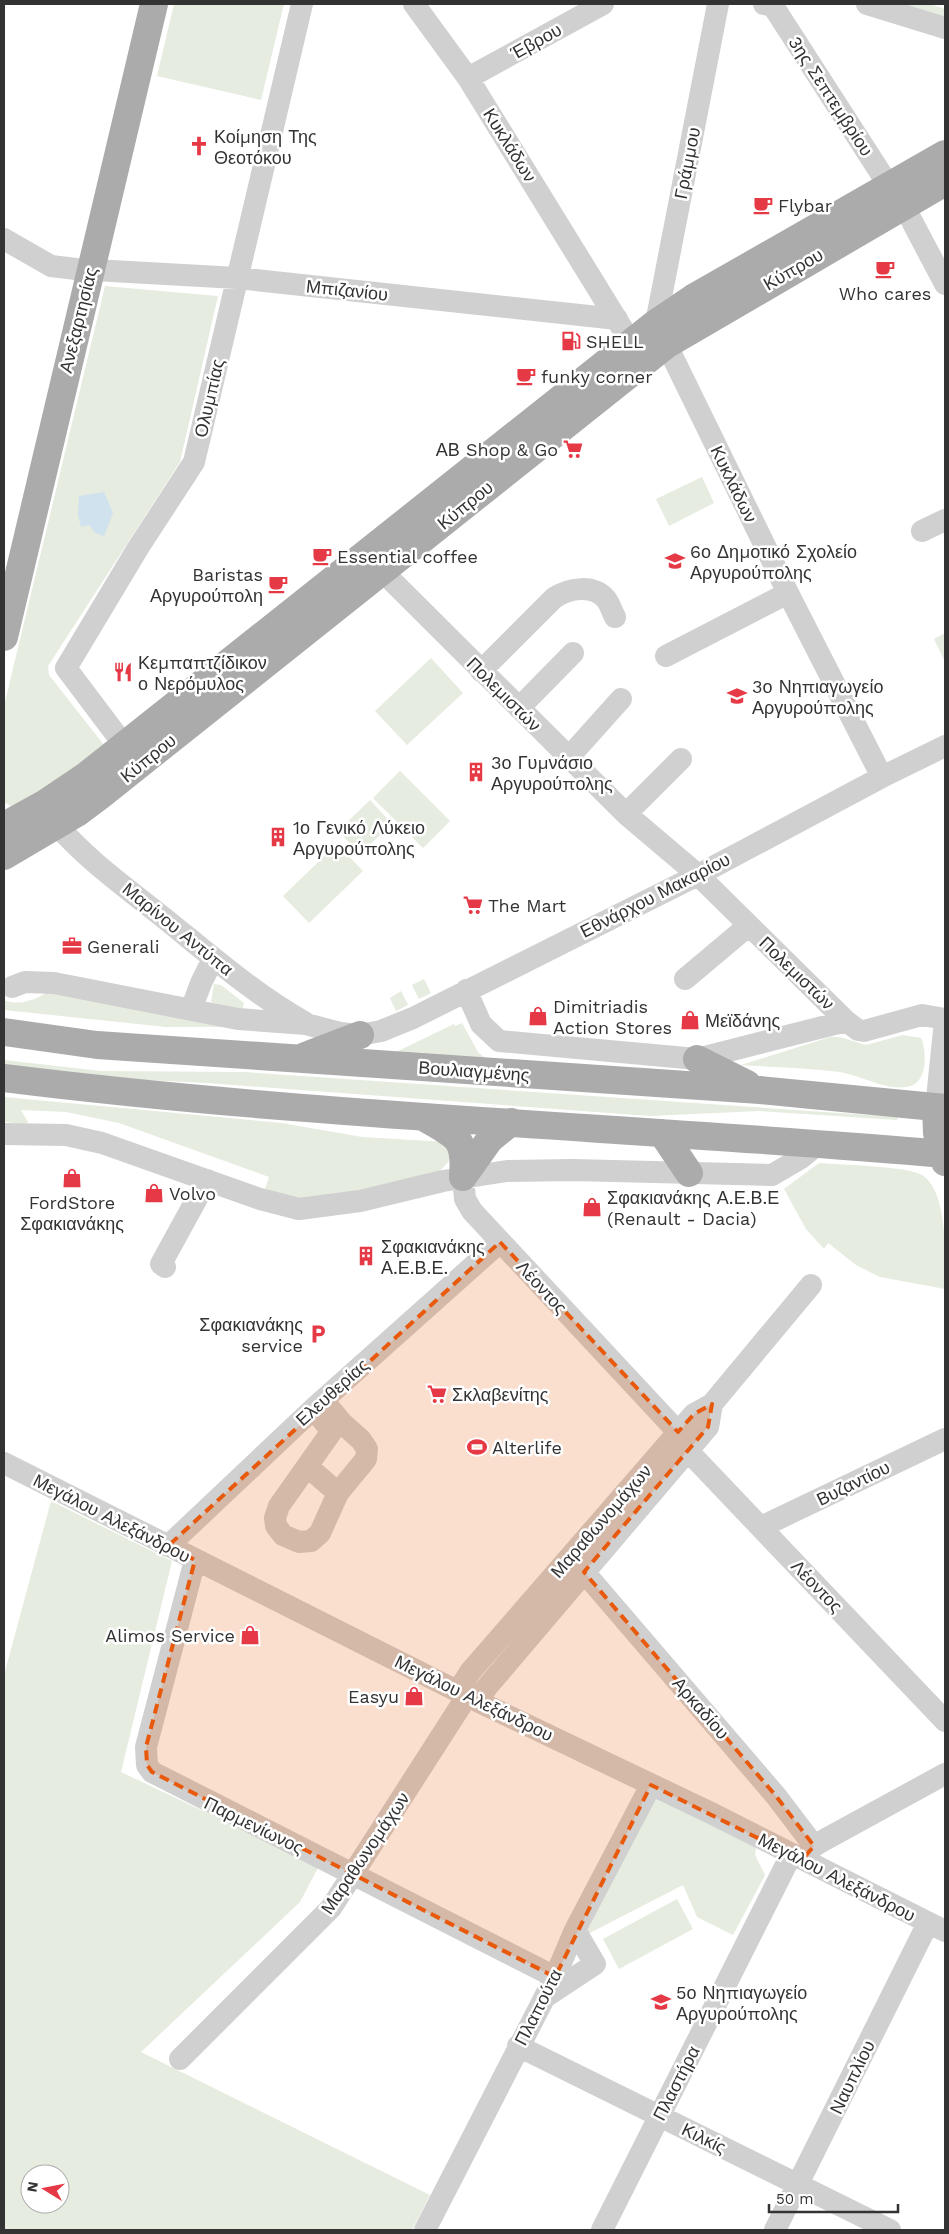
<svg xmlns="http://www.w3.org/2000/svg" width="949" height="2234" font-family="'Work Sans',sans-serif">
  <rect width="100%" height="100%" fill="#fff"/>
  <path fill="#e6ecdf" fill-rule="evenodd" d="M174 4H284L261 100 157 76Z
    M903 4H930L945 9V17Z
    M105 286 218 296 180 462 48 666 49 675 104 745 73 770 16 809 4 802V706Z
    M702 477 714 503 669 526 656 499Z
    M945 633V662L934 639Z
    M431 658 463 693 407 745 375 711Z
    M400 771 450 821 423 848 373 798Z
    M370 800 392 824 360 854 338 831Z
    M337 844 363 871 309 923 283 896Z
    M424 979 431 993 419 999 412 985Z
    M214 984 221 985 244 1003 242 1010 211 1002Z
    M58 986 224 1027H166L4 1010V1000C24 1008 41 996 58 986Z
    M401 991 408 1005 396 1011 390 998Z
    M462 1023 478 1052 487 1060 396 1052 454 1024 455 1026Z
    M903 1035 921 1038C927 1052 928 1084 907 1087 883 1090 863 1076 840 1072 808 1068 774 1067 741 1065L830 1037H840L866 1045Z
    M4 1060 101 1071 244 1072 898 1117 897 1120 759 1111 650 1116 207 1083 104 1078 4 1064Z
    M4 1097 282 1123 362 1137 446 1142 452 1149 449 1161 439 1172 296 1204 263 1195 269 1177 119 1123 66 1112 21 1110 28 1122 26 1124 4 1122Z
    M819 1163C840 1165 907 1166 922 1175 949 1192 945 1261 945 1289L880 1277 856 1265 828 1243 824 1249 806 1229 784 1189Z
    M51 1501 172 1561 121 1772 319 1866 300 1902 141 2052 430 2195 412 2230H4V1675ZM30 2174H60V2204H30Z
    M654 1790 757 1843 755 1855 765 1875 733 1935 697 1917 683 1885 582 1937Z
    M677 1899 693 1929 619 1969 603 1939Z"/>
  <path fill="#cfe2ee" d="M104 492 113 513 104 536 95 533 89 525 81 527 78 515 79 496Z"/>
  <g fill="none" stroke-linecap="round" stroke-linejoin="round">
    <path stroke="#d0d0d0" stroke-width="22" d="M414 4 468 78 622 328
      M718 4 656 323 788 593 882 777
      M764 4 773 6 889 186
      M867 4 945 28
      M468 78 603 4
      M904 206 945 284
      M4 239 51 266 76 269 237 278 617 319
      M922 531 945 520
      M382 571 626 814 698 875 846 1021
      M666 656 788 593
      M481 671 554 598C569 588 593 584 606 599 610 604 612 612 615 617
      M519 708 573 653
      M124 745 66 668 138 548 194 462 302 4
      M569 757 621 699
      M626 814 681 759
      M57 825C88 861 128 889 164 918 210 955 254 994 306 1023
      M685 979 748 926
      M12 987 25 982 54 983 238 1019 306 1024 340 1033 360 1035 381 1031 413 1018 698 875 882 777 945 746
      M466 990 481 1024 499 1041 697 1059 846 1021 858 1030 864 1031 922 1015 945 1019
      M191 1010 201 983 213 959
      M936 1108 945 1021
      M4 1134 66 1135 102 1143 260 1199 299 1209 360 1201 443 1181 507 1171 573 1170 772 1175 801 1158 817 1145
      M463 1177 465 1199 472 1211 678 1432
      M165 1267 161 1264 207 1180
      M313 1409 332 1431 279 1506 275 1518 276 1526 283 1535 299 1542 311 1541 320 1533 338 1493 366 1459 367 1449 361 1440 342 1423 323 1400
      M688 1451 945 1721
      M4 1463 477 1701 713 1814 945 1931
      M308 1467 338 1493
      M761 1527 945 1439
      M168 1546 313 1409 500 1242
      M195 1560 146 1747 147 1765 152 1772 555 1977
      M584 1572 776 1796 814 1846
      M458 1691 470 1672 694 1414 712 1404 811 1285
      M477 1701 487 1687 708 1427 712 1404
      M804 1857 814 1846 826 1839 945 1774
      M545 1997 595 1964 575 1930
      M518 2046 890 2230
      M180 2059 331 1908 467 1696
      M425 2230 555 1977 575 1930 651 1785
      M602 2230 791 1855
      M775 2230 928 1923"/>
    <path stroke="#ababab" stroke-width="28" d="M4 637 154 4
      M4 826 44 804 87 775 656 323 693 298 945 154
      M4 856 77 813 101 795 666 345 945 182
      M4 1032 97 1045 760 1090 945 1108
      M305 1056 360 1035
      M697 1059 747 1084
      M4 1078C316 1117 632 1127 945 1154
      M936 1108 937 1133 945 1162
      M425 1118C457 1137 466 1137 463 1177
      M662 1133 689 1173
      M463 1177 490 1139 511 1122"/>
  </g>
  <path fill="#e8590c" fill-opacity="0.2" stroke="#e8590c" stroke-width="4" stroke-dasharray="10 6" stroke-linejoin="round" d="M500 1242 678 1432 694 1414 712 1404 708 1427 584 1572 776 1796 814 1846 802 1860 651 1785 555 1977 152 1772 147 1765 146 1747 195 1560 168 1546Z"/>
  <defs>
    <symbol id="church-bare" viewBox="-9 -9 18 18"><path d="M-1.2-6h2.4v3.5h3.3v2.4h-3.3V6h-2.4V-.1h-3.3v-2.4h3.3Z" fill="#e63946" stroke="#fff" stroke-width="2.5" paint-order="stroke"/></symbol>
    <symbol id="cafe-bare" viewBox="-9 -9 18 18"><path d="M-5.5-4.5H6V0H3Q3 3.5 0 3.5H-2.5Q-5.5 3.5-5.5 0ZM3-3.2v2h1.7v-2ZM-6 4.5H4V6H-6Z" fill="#e63946" stroke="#fff" stroke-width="2.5" paint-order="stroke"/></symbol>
    <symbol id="fuel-bare" viewBox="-9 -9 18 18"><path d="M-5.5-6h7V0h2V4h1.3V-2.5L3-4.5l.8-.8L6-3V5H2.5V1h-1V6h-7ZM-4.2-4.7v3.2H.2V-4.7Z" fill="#e63946" stroke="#fff" stroke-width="2.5" paint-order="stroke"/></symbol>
    <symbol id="supermarket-bare" viewBox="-9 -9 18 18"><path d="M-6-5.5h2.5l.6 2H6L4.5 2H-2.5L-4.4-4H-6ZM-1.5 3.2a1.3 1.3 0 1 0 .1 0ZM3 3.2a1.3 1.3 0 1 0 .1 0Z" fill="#e63946" stroke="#fff" stroke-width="2.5" paint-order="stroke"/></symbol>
    <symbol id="school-bare" viewBox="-9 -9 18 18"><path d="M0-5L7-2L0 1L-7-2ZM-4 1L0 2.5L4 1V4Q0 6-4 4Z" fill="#e63946" stroke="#fff" stroke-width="2.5" paint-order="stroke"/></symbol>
    <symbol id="restaurant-bare" viewBox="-9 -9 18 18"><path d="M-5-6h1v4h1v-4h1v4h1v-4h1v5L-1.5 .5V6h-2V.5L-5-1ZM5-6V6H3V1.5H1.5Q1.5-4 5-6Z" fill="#e63946" stroke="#fff" stroke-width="2.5" paint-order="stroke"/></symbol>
    <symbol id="building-bare" viewBox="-9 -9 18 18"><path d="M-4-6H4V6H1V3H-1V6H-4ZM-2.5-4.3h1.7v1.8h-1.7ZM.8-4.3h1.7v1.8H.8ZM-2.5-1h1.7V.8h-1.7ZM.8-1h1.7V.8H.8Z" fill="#e63946" stroke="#fff" stroke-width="2.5" paint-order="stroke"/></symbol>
    <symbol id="office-bare" viewBox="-9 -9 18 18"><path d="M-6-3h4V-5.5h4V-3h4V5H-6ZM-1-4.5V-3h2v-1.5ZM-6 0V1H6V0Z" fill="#e63946" stroke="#fff" stroke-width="2.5" paint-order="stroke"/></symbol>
    <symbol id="shop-bare" viewBox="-9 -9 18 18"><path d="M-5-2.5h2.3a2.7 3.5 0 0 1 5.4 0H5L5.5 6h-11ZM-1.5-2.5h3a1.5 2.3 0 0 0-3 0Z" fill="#e63946" stroke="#fff" stroke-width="2.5" paint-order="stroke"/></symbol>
    <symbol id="parking-bare" viewBox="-9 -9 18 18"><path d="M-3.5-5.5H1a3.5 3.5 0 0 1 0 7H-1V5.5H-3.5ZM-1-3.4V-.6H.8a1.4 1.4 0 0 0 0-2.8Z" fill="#e63946" stroke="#fff" stroke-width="2.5" paint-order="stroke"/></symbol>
    <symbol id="stadium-bare" viewBox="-9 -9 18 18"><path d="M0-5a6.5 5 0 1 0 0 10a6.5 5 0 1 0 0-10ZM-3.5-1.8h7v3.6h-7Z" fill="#e63946" stroke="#fff" stroke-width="2.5" paint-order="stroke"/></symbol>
  </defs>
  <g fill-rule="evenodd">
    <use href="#church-bare" x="185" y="132" width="28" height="28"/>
    <use href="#cafe-bare" x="749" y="191" width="28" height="28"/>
    <use href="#cafe-bare" x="871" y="255" width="28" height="28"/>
    <use href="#fuel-bare" x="557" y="327" width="28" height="28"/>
    <use href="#cafe-bare" x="512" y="362" width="28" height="28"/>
    <use href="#supermarket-bare" x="559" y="435" width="28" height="28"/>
    <use href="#cafe-bare" x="308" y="542" width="28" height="28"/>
    <use href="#school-bare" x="661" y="547" width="28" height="28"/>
    <use href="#cafe-bare" x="264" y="570" width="28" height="28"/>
    <use href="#restaurant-bare" x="109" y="658" width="28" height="28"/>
    <use href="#school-bare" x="723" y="682" width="28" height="28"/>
    <use href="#building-bare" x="462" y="758" width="28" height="28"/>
    <use href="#building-bare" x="264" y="823" width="28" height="28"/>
    <use href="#supermarket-bare" x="459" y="891" width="28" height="28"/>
    <use href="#office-bare" x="58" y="932" width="28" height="28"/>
    <use href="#shop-bare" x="524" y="1002" width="28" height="28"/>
    <use href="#shop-bare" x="676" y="1006" width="28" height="28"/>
    <use href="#shop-bare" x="58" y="1164" width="28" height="28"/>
    <use href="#shop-bare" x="140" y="1179" width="28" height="28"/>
    <use href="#shop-bare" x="578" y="1193" width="28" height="28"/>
    <use href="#building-bare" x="352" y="1242" width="28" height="28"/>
    <use href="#parking-bare" x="304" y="1320" width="28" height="28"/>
    <use href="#supermarket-bare" x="423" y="1380" width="28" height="28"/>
    <use href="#stadium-bare" x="463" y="1433" width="28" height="28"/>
    <use href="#shop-bare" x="236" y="1621" width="28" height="28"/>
    <use href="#shop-bare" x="400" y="1682" width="28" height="28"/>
    <use href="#school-bare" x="647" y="1988" width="28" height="28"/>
  </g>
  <g text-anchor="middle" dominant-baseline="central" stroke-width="5" stroke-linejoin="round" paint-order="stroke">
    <g font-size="18" fill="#333" stroke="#fff">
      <text transform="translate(536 41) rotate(-29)">Έβρου</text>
      <text transform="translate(831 96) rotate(57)">3ης Σεπτεμβρίου</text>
      <text transform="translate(510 145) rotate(58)">Κυκλάδων</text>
      <text transform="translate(687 163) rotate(-79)">Γράμμου</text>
      <text transform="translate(793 269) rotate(-30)">Κύπρου</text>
      <text transform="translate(347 290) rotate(6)">Μπιζανίου</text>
      <text transform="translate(78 320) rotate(-76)">Ανεξαρτησίας</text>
      <text transform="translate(209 398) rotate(-77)">Ολυμπίας</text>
      <text transform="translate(734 484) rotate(64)">Κυκλάδων</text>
      <text transform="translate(465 505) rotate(-39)">Κύπρου</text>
      <text transform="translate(504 694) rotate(45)">Πολεμιστών</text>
      <text transform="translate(148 758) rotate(-39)">Κύπρου</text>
      <text transform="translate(655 895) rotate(-27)">Εθνάρχου Μακαρίου</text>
      <text transform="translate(178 929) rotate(39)">Μαρίνου Αντύπα</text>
      <text transform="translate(797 973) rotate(44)">Πολεμιστών</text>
      <text transform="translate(474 1071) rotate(4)">Βουλιαγμένης</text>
      <text transform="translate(542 1287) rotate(47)">Λέοντος</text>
      <text transform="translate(332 1392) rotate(-42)">Ελευθερίας</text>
      <text transform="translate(853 1483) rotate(-26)">Βυζαντίου</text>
      <text transform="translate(112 1518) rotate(27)">Μεγάλου Αλεξάνδρου</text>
      <text transform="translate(601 1521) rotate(-49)">Μαραθωνομάχων</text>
      <text transform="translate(817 1586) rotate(46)">Λέοντος</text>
      <text transform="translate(474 1698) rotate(26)">Μεγάλου Αλεξάνδρου</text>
      <text transform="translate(701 1708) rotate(49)">Αρκαδίου</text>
      <text transform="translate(254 1825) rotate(26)">Παρμενίωνος</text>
      <text transform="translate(365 1853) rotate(-56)">Μαραθωνομάχων</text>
      <text transform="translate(837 1877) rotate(27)">Μεγάλου Αλεξάνδρου</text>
      <text transform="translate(538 2007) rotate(-63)">Πλαπούτα</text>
      <text transform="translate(852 2077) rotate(-64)">Ναυπλίου</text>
      <text transform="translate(676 2083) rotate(-63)">Πλαστήρα</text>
      <text transform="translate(704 2138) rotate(26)">Κιλκίς</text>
    </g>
    <g font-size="18" fill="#333" stroke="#fff" text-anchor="start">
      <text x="214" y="136">Κοίμηση Της<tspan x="214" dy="21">Θεοτόκου</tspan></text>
      <text x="778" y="205">Flybar</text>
      <text x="885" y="293" text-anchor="middle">Who cares</text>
      <text x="586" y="341">SHELL</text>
      <text x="541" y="376">funky corner</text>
      <text x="558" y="449" text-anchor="end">ΑΒ Shop &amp; Go</text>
      <text x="690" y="551">6ο Δημοτικό Σχολείο<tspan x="690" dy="21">Αργυρούπολης</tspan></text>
      <text x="337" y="556">Essential coffee</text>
      <text x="263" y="574" text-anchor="end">Baristas<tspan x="263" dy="21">Αργυρούπολη</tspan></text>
      <text x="138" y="662">Κεμπαπτζίδικον<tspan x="138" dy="21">ο Νερόμυλος</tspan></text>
      <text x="752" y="686">3ο Νηπιαγωγείο<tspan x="752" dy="21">Αργυρούπολης</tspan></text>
      <text x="491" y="762">3ο Γυμνάσιο<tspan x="491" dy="21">Αργυρούπολης</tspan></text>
      <text x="293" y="827">1ο Γενικό Λύκειο<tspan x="293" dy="21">Αργυρούπολης</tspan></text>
      <text x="488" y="905">The Mart</text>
      <text x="87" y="946">Generali</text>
      <text x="553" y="1006">Dimitriadis<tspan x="553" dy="21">Action Stores</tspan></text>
      <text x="705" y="1020">Μεϊδάνης</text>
      <text x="169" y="1193">Volvo</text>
      <text x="607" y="1197">Σφακιανάκης Α.Ε.Β.Ε<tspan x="607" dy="21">(Renault - Dacia)</tspan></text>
      <text x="72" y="1202" text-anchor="middle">FordStore<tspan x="72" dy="21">Σφακιανάκης</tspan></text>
      <text x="381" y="1246">Σφακιανάκης<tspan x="381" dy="21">Α.Ε.Β.Ε.</tspan></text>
      <text x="303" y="1324" text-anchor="end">Σφακιανάκης<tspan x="303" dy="21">service</tspan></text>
      <text x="452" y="1394">Σκλαβενίτης</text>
      <text x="492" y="1447">Alterlife</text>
      <text x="235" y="1635" text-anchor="end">Alimos Service</text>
      <text x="399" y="1696" text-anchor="end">Easyu</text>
      <text x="676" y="1992">5ο Νηπιαγωγείο<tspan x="676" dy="21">Αργυρούπολης</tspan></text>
    </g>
  </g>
  <rect width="949" height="2234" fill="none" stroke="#333333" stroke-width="10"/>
  <g transform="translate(45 2189) rotate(280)"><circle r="24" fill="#ffffff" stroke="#adadad"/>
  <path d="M0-4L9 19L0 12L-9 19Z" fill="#e63946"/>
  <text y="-8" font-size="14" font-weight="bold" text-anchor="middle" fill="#333333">N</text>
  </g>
  <path d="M769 2204v8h129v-8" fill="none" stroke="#333333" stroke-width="2.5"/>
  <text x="776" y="2204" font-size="15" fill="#333333" stroke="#ffffff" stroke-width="4" paint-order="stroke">50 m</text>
</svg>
